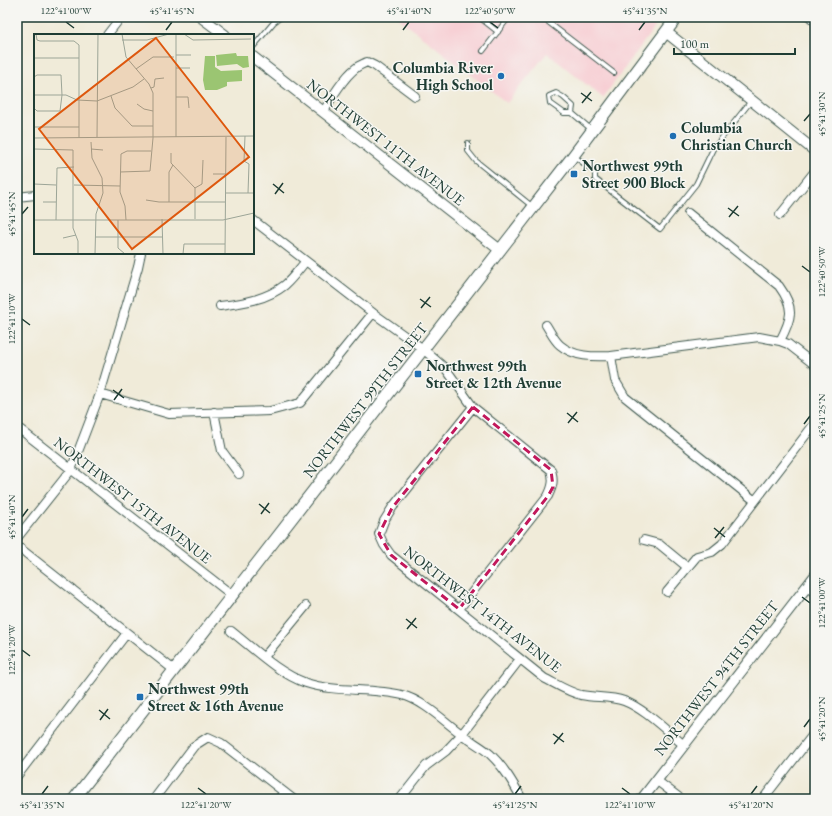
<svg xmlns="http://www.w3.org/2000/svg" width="832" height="816" font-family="'EB Garamond',serif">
  <rect width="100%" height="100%" fill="#f6f6f2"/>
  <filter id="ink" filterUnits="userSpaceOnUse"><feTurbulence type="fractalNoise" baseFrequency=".025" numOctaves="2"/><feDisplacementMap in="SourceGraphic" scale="8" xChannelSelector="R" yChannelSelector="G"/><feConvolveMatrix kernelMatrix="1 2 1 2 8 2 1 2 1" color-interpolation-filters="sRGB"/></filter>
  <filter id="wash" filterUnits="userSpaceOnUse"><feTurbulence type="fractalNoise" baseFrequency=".012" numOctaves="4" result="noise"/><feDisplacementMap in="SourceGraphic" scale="16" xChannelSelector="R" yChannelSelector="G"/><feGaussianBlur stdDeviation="0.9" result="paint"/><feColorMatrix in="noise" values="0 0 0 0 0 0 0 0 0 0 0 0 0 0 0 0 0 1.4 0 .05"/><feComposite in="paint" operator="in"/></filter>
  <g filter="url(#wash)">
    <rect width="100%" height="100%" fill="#f0ebd9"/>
    <path fill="#f7cfd4" d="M397 17H662L603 98 547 53 507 103Z"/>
  </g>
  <g filter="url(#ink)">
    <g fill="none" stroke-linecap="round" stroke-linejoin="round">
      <defs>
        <path id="service" d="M479 17 498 32
          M548 22 614 73
          M253 47 274 22 281 17
          M483 51 509 17
          M572 113 573 106 563 97 556 93 549 96 550 103 564 113H572L592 130
          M468 143V151L476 161 533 207
          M574 156 595 172V179L660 229 696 184 713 149 751 101"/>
        <path id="minor" d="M810 17 815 21
          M107 35 121 17
          M324 112C330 99 345 76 356 68 359 65 363 64 367 62L375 66 415 96
          M17 197 35 195
          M688 213 779 286C795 308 792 318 780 341L788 344 815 365
          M780 215 815 171
          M253 220 373 313 423 349 446 369 473 407 551 470C554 480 553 486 548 496L459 609
          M220 306C243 303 266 300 285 285 293 278 299 269 306 261
          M546 325C550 331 554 340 560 345 574 357 593 357 611 356L759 337 780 341
          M611 356 615 380 625 397 755 501
          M100 394 169 414 270 411 300 403 373 313
          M473 407 392 508 384 521 379 534 384 545 391 555 544 678C556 684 568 692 581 695 596 698 610 696 624 701 645 709 666 731 684 745
          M214 412 222 451 239 474
          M17 427 232 595
          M17 538 71 470 100 394 138 267 141 253
          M644 540 659 544 687 567
          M17 546 174 670
          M807 587 815 593
          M667 592 697 556 712 552 722 544 815 423
          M231 631C255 650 278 673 306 683 337 693 371 687 402 695 423 700 446 723 463 735 472 742 482 747 490 754 504 767 513 783 522 799
          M264 657 306 606
          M17 776 127 633
          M656 780 681 799
          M154 799 194 746 208 737 221 743 293 799
          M279 799 284 792
          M400 799 426 766 446 751 462 734 520 659
          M763 799 815 732"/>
        <path id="tertiary" d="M201 17 225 35
          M666 32 815 151
          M253 57 500 250
          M642 799 815 576"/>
        <path id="secondary" d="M74 799 573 156 677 17"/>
      </defs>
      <use href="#service" stroke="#3e574d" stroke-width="6"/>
      <use href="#minor" stroke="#3e574d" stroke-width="10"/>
      <use href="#tertiary" stroke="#3e574d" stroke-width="12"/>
      <use href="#secondary" stroke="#3e574d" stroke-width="13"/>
      <use href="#service" stroke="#fff" stroke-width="4"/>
      <use href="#minor" stroke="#fff" stroke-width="8"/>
      <use href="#tertiary" stroke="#fff" stroke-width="10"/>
      <use href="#secondary" stroke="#fff" stroke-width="11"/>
    </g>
  </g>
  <path fill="none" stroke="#c2185b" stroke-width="3" stroke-dasharray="8 5" stroke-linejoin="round" d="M473 407 551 470 553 487 548 496 459 609 391 555 379 534 392 508Z"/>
  <path fill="none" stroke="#1f3d34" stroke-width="1.5" d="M66 22 74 28M490 22 498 28M166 30 172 22M403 30 409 22M639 30 645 22M581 93 592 101M582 103 591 92M804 121 810 114M273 184 284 193M275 194 283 183M728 208 739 216M22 214 28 207M729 217 738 206M802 266 810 272M420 299 431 307M421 308 430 297M22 319 30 325M113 390 124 398M114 400 122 389M567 413 578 422M568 423 577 412M804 424 810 416M259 504 270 513M261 514 269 503M22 517 28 509M714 528 725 537M715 538 724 527M802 597 810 603M406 619 417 628M407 629 416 618M22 650 30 656M99 710 110 719M100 720 108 709M804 727 810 719M553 734 564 742M554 744 563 733M198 788 206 794M622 788 630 794M42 794 48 786M515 794 521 786M751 794 757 786"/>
  <g fill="#1f6fb2" stroke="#f6f6f2" stroke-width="1.5">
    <circle cx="501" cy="76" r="4"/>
    <circle cx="673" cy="136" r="4"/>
    <rect x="570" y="170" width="8" height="8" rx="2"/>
    <rect x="414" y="370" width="8" height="8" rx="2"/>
    <rect x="136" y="693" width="8" height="8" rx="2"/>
  </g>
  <g text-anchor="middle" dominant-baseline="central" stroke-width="3" stroke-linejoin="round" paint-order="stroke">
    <g font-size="15" font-weight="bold" fill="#1f3d34" stroke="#f6f6f2" text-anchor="start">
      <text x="493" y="67" text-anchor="end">Columbia River<tspan x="493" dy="17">High School</tspan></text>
      <text x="681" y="127">Columbia<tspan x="681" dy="17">Christian Church</tspan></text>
      <text x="582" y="165">Northwest 99th<tspan x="582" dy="17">Street 900 Block</tspan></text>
      <text x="426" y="365">Northwest 99th<tspan x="426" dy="17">Street &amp; 12th Avenue</tspan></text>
      <text x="148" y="688">Northwest 99th<tspan x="148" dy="17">Street &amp; 16th Avenue</tspan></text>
    </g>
    <g font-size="15" fill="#1f3d34" stroke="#f6f6f2">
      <text transform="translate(386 142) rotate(38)">NORTHWEST 11TH AVENUE</text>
      <text transform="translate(365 400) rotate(-52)">NORTHWEST 99TH STREET</text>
      <text transform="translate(133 500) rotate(38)">NORTHWEST 15TH AVENUE</text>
      <text transform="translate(483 609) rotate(38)">NORTHWEST 14TH AVENUE</text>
      <text transform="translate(716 678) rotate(-52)">NORTHWEST 94TH STREET</text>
    </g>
  </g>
  <g transform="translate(34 34)">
    <rect width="220" height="220" fill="#f0ebd9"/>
    <path d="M202 19 203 22H214L215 33 209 34 203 30 183 32 182 21ZM171 22H181V33L187 37 208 36V47L193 48V52L183 56H171L169 46Z" fill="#9bc572"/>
    <path fill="none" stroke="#9ca597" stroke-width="1" d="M2 0 3 6 6 7H40L45 11V104M150 0 159 6 217 5M88 6H113L135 0M142 21H157M0 24H45M142 34H156M102 35 119 23H140M0 43 3 41H27L28 61 26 77H3L0 74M117 54 120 53 121 45 130 44M0 61H32L43 66 63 67 99 53 110 45M77 62 81 74 98 92H119M142 63H154L155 74M103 70 110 75 119 77M0 93H45M211 102 210 127 215 130 214 159M63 103 64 0M142 103V0M0 104 220 102M57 108 58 124 68 144 69 159 62 180 61 220M0 115 39 116V194L44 207V220M57 115 69 116M137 119V129L161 154M86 138 116 137 119 104V59L115 50 92 23 88 0M179 140H192M0 150 22 151M40 151 86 152M192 159H220M112 166 125 168H191M9 168H22M135 168V138L139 131M128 185 129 220M161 185V154L168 150 169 126M0 186H189L220 179M22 186 23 134 40 133M84 186V214L91 220M92 186 91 172 86 158 87 120 93 117H117M61 203H129M29 204 42 201M149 220 150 210H191M191 220 192 103"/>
    <path fill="#de580e" fill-opacity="0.15" stroke="#de580e" stroke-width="2" d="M122 4 215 123 98 215 5 95Z"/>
    <rect width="220" height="220" fill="none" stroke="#1f3d34" stroke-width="2"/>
  </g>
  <rect width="832" height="816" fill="none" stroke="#f6f6f2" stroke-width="44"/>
  <path d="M674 48v6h121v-6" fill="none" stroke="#1f3d34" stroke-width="2"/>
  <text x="680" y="48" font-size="12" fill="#1f3d34" stroke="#f6f6f2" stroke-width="3" paint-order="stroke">100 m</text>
  <rect x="22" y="22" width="788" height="772" fill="none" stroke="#1f3d34" stroke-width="1.5"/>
  <g font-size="10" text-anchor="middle" fill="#1f3d34">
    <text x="66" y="14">122°41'00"W</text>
    <text x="172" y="14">45°41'45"N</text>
    <text x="409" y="14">45°41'40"N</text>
    <text x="490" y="14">122°40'50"W</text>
    <text x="645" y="14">45°41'35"N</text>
    <text transform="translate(821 114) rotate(-90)" y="4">45°41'30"N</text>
    <text transform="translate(11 214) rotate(-90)" y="4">45°41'45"N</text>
    <text transform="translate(821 272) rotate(-90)" y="4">122°40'50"W</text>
    <text transform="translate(11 319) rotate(-90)" y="4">122°41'10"W</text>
    <text transform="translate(821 416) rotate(-90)" y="4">45°41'25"N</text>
    <text transform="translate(11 517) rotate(-90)" y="4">45°41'40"N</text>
    <text transform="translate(821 603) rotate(-90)" y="4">122°41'00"W</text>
    <text transform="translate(11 650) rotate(-90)" y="4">122°41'20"W</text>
    <text transform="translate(821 719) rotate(-90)" y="4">45°41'20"N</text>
    <text x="42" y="808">45°41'35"N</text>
    <text x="206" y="808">122°41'20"W</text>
    <text x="515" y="808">45°41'25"N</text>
    <text x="630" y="808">122°41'10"W</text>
    <text x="751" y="808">45°41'20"N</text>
  </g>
</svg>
